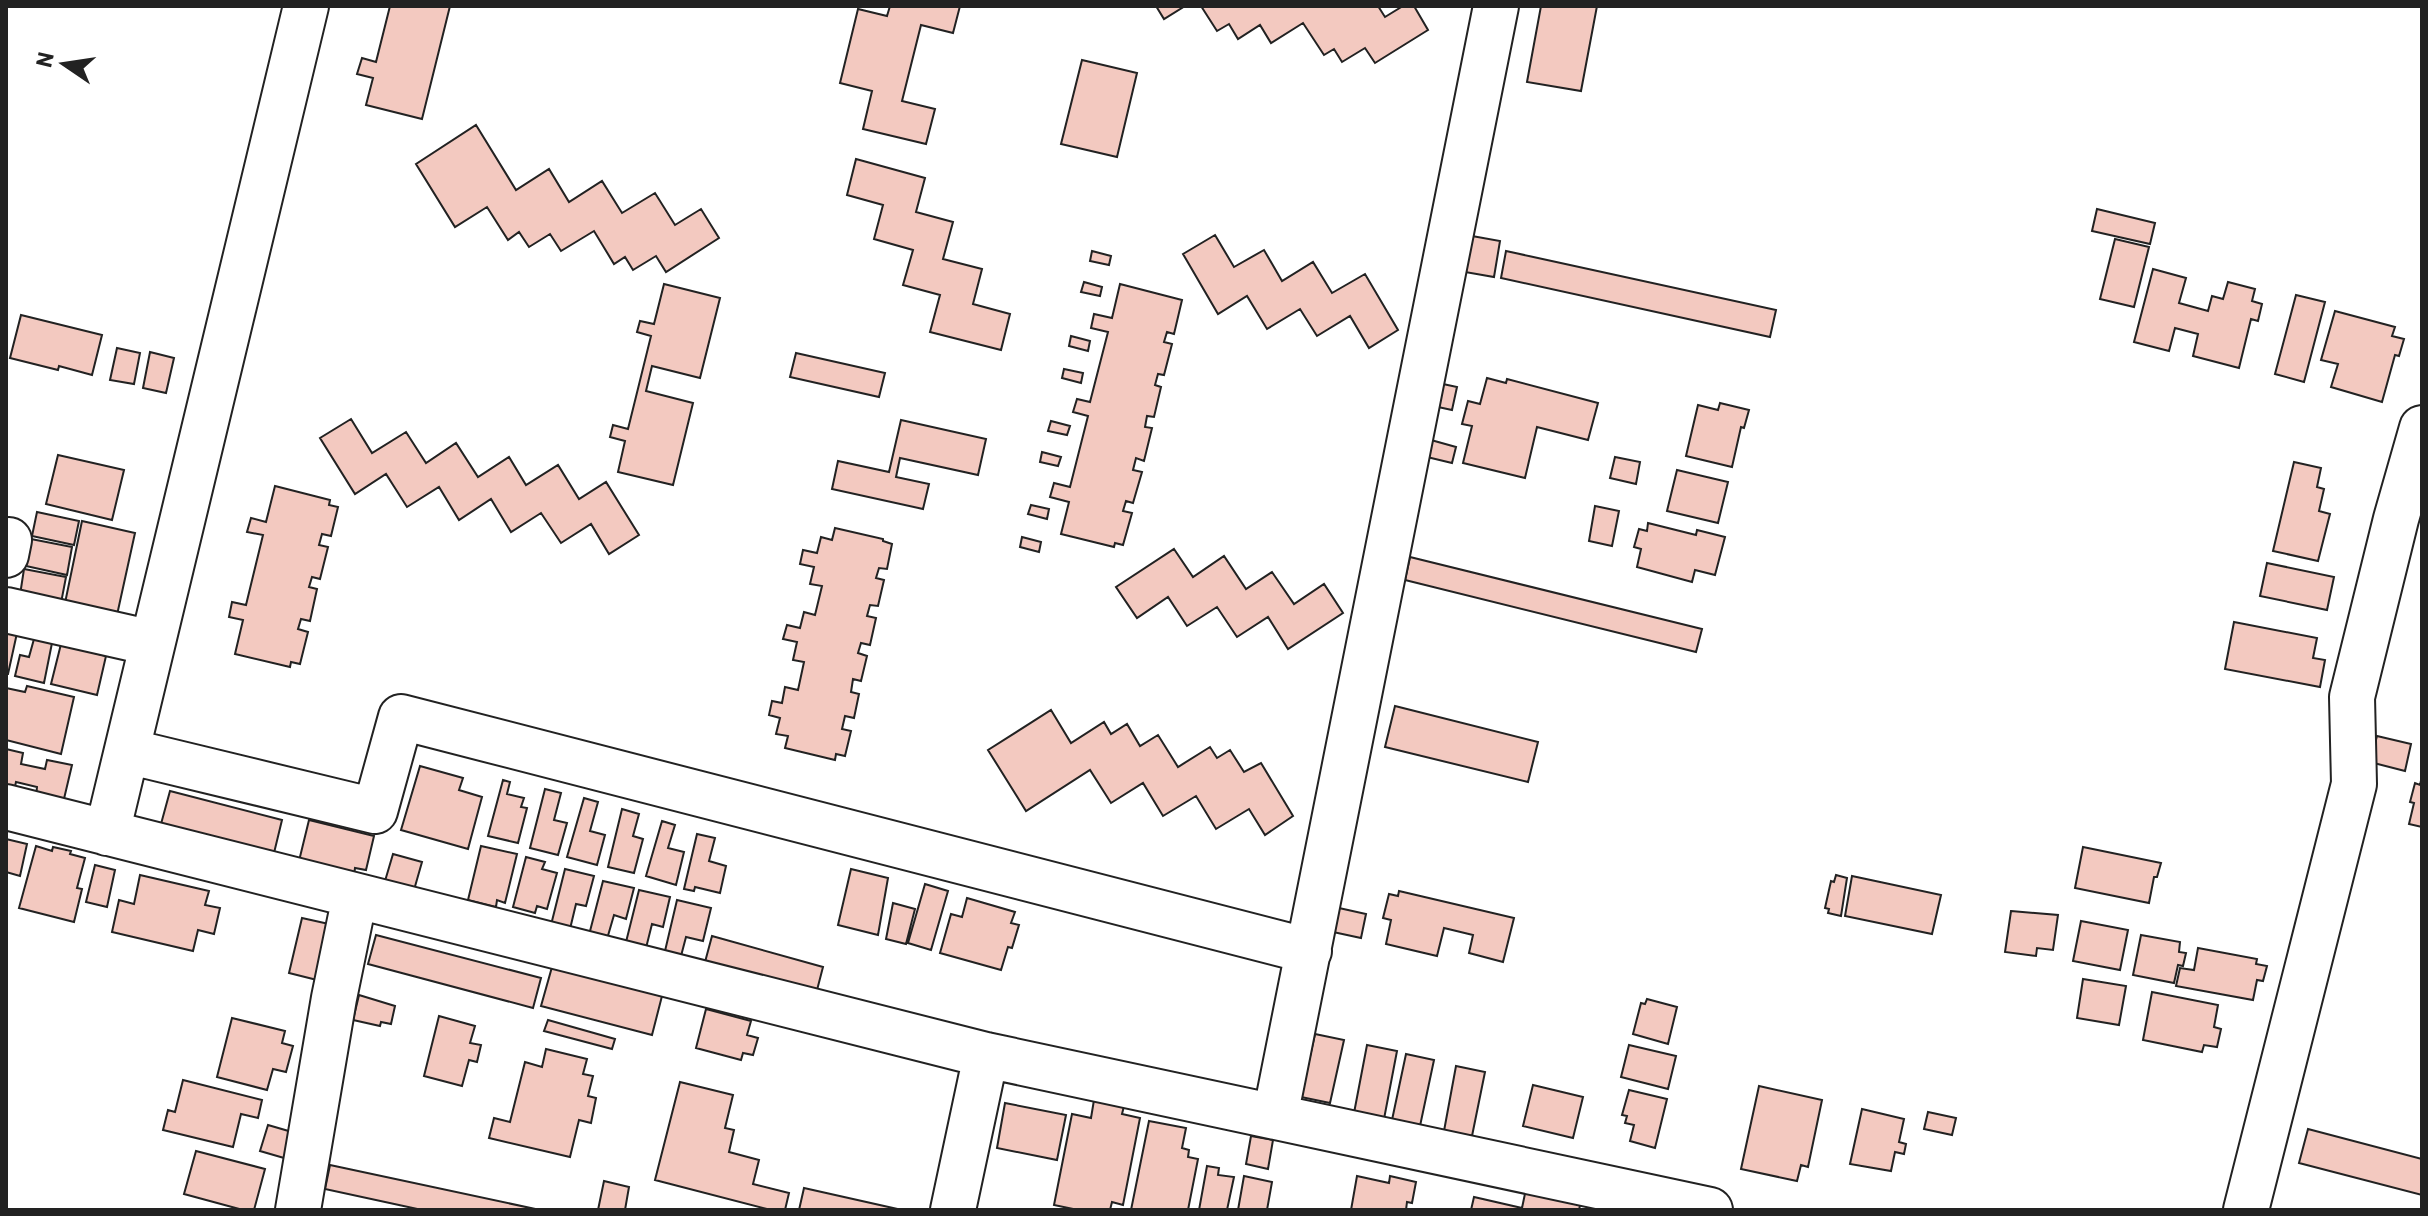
<svg xmlns="http://www.w3.org/2000/svg" width="2428" height="1216" font-family="Barlow,sans-serif">
  <rect width="100%" height="100%" fill="#fff"/>
  <path fill="#f3c9c0" stroke="#222" stroke-width="2" d="M390 6H450L422 119 366 105 373 78 357 74 362 58 376 62Z
    M890 6H960L953 33 921 25 902 101 935 109 926 144 863 129 872 91 840 83 858 9 887 16Z
    M1156 6H1185L1164 19Z
    M1201 6H1378L1385 17 1403 6H1414L1428 30 1375 63 1365 48 1342 62 1334 49 1324 55 1303 23 1271 43 1260 25 1238 39 1229 24 1217 31Z
    M1541 6H1597L1581 91 1527 82Z
    M1082 60 1137 73 1117 157 1061 144Z
    M476 125 516 190 549 169 569 202 602 181 622 213 655 193 675 225 701 209 719 238 666 272 656 256 633 270 625 257 614 264 594 231 561 251 550 234 529 247 519 232 508 240 487 207 455 227 416 164Z
    M856 159 925 178 916 212 953 222 943 259 982 269 973 304 1010 314 1001 350 930 332 940 295 903 285 913 250 874 239 883 205 847 195Z
    M2097 209 2155 223 2150 244 2092 231Z
    M1215 235 1234 267 1264 250 1282 281 1313 262 1332 293 1365 274 1398 330 1369 348 1350 316 1317 336 1300 309 1267 329 1247 296 1218 314 1183 254Z
    M1472 236 1500 241 1494 277 1465 272Z
    M2115 239 2149 247 2134 307 2100 299Z
    M1092 251 1111 256 1109 265 1090 261Z
    M1506 251 1776 310 1770 337 1501 278Z
    M2153 269 2186 278 2179 303 2208 311 2212 296 2223 299 2228 282 2255 289 2252 301 2262 304 2258 321 2251 319 2239 368 2193 356 2198 334 2175 328 2169 351 2134 342Z
    M1084 282 1102 287 1100 296 1081 292Z
    M664 284 720 298 700 378 652 366 646 391 693 403 673 485 618 472 625 441 610 437 613 425 628 429 651 336 637 332 640 321 654 324Z
    M1120 284 1182 300 1174 334 1167 332 1164 342 1172 344 1164 375 1158 374 1155 385 1161 387 1154 417 1147 416 1145 427 1152 428 1144 461 1136 458 1133 470 1142 472 1133 503 1126 501 1123 511 1132 513 1123 545 1115 543 1114 547 1061 534 1069 502 1050 497 1054 483 1070 487 1088 416 1073 412 1077 399 1090 402 1108 332 1091 328 1094 314 1112 318Z
    M2296 295 2325 302 2304 382 2275 374Z
    M2335 311 2395 327 2392 336 2404 339 2399 356 2395 355 2382 402 2331 387 2338 364 2321 360Z
    M21 315 102 335 92 375 59 366 58 370 10 358Z
    M1071 336 1090 341 1088 351 1069 346Z
    M117 348 140 353 134 384 110 380Z
    M150 352 174 358 166 393 143 388Z
    M796 353 885 373 879 397 790 377Z
    M1064 369 1083 373 1081 383 1062 378Z
    M1487 378 1506 383 1507 379 1598 403 1588 440 1537 427 1525 478 1463 463 1472 426 1462 424 1468 401 1480 404Z
    M1443 384 1457 387 1452 410 1438 407Z
    M1720 403 1749 410 1744 428 1741 427 1732 467 1686 456 1698 405 1718 410Z
    M351 419 372 453 406 432 426 463 456 443 478 477 509 457 526 485 558 465 579 499 606 482 639 535 609 554 591 524 561 543 541 513 511 532 491 499 459 520 439 487 407 507 386 474 355 494 320 438Z
    M901 420 986 439 978 475 900 458 896 477 929 484 923 509 832 489 838 461 889 472Z
    M1051 421 1070 426 1067 435 1048 431Z
    M1431 440 1456 447 1452 463 1427 457Z
    M1042 452 1061 457 1058 466 1040 462Z
    M58 455 124 470 112 520 46 504Z
    M1615 457 1640 462 1636 484 1610 478Z
    M2294 462 2321 468 2317 487 2324 489 2319 511 2330 514 2318 561 2273 551Z
    M1677 470 1728 482 1718 523 1667 511Z
    M275 486 330 500 329 505 338 507 331 536 322 534 319 545 328 547 320 579 312 577 309 587 317 589 310 621 301 619 298 629 308 632 300 664 291 662 290 667 235 654 243 620 229 617 232 602 246 605 263 535 247 532 251 518 266 522Z
    M1031 505 1049 509 1047 519 1028 514Z
    M1595 506 1619 511 1612 546 1589 541Z
    M37 512 79 521 74 545 32 536Z
    M82 521 135 533 117 615 65 603Z
    M1648 523 1696 535 1697 530 1725 537 1715 575 1695 570 1692 582 1637 567 1641 549 1634 547 1639 529 1647 531Z
    M835 528 883 539V541L892 544 887 569 879 568 876 578 884 580 878 606 870 605 867 616 876 618 870 645 861 643 858 653 867 656 861 681 853 679 851 692 859 694 854 718 845 716 842 729 851 731 845 756 836 754 835 760 785 748 788 736 776 734 780 718 769 715 772 701 782 703 785 687 798 690 804 662 793 660 797 642 783 639 787 625 800 628 804 612 815 615 822 586 810 584 814 567 800 564 803 550 817 553 821 537 832 540Z
    M1022 537 1041 542 1039 552 1020 547Z
    M31 539 72 547 67 575 26 566Z
    M1174 549 1193 577 1224 556 1246 589 1272 572 1294 604 1324 584 1343 613 1288 649 1268 617 1237 637 1217 607 1187 626 1168 597 1137 618 1116 587Z
    M1410 557 1702 629 1696 652 1405 580Z
    M2267 563 2334 577 2327 610 2260 596Z
    M24 569 66 577 61 603 20 595Z
    M2234 622 2317 638 2313 658 2325 660 2320 687 2225 669Z
    M6 631 17 633 8 674H6Z
    M34 639 52 643 44 683 15 676 20 655 29 657Z
    M61 644 106 656 97 695 51 684Z
    M27 686 74 697 61 754 6 740V688L25 692Z
    M1395 706 1538 742 1528 782 1385 747Z
    M1051 710 1071 743 1104 722 1111 734 1127 724 1140 746 1158 735 1178 767 1210 747 1217 758 1230 750 1244 772 1261 763 1293 816 1265 835 1249 809 1216 829 1196 796 1163 816 1143 783 1111 803 1090 770 1026 811 988 750Z
    M2377 736 2411 744 2405 771 2370 762Z
    M6 749 23 753 21 764 45 769 47 760 72 765 63 803 36 797 37 787 16 782 14 791 6 789Z
    M420 766 463 778 459 790 482 797 468 849 401 830Z
    M2422 776V827L2409 824 2414 803 2410 802 2415 783 2420 785Z
    M503 780 510 782 507 794 524 798 521 807 527 808 518 843 488 836Z
    M545 789 561 793 554 820 567 823 558 855 530 848Z
    M170 791 282 820 274 853 161 824Z
    M584 798 598 802 590 831 605 835 597 865 567 857Z
    M622 809 639 814 633 836 643 839 634 873 608 867Z
    M309 820 374 836 366 870 355 868 354 875 299 861Z
    M662 821 675 825 668 848 684 852 676 885 646 876Z
    M697 834 715 838 709 861 726 866 720 893 695 887 694 891 684 889Z
    M6 839 27 844 20 876 6 872Z
    M36 846 52 851 53 847 71 851 70 854 85 858 77 888 82 889 74 922 19 908Z
    M481 846 517 854 505 903 497 900 496 907 468 900Z
    M2083 847 2161 863 2157 877H2154L2149 903 2075 888Z
    M393 854 422 862 414 890 385 881Z
    M526 857 545 862 542 869 557 873 547 909 537 906 535 913 513 907Z
    M95 865 115 870 107 907 86 902Z
    M565 869 594 876 586 906 576 904 570 929 551 925Z
    M851 869 888 878 878 935 838 925Z
    M140 875 209 891 205 905 220 908 214 934 198 930 193 951 112 932 119 900 134 904Z
    M1836 875 1847 878 1841 916 1828 913 1829 909 1825 908 1831 881 1834 882Z
    M1852 876 1941 895 1932 934 1845 916Z
    M603 881 634 888 626 919 614 915 607 939 589 935Z
    M925 884 948 891 931 950 908 943Z
    M639 890 670 897 663 927 652 924 646 948 626 942Z
    M1399 891 1514 918 1503 962 1469 953 1473 935 1444 928 1437 956 1386 944 1391 920 1383 918 1389 894 1398 896Z
    M967 898 1015 912 1011 923 1019 925 1012 948 1008 947 1001 970 940 953 951 914 962 917Z
    M677 900 711 908 703 941 686 937 681 956 665 951Z
    M893 903 915 909 906 944 886 939Z
    M1339 908 1366 914 1361 938 1333 932Z
    M2011 911 2058 915 2053 950 2037 948 2036 956 2005 952Z
    M302 918 329 924 317 980 289 973Z
    M2081 921 2128 930 2120 970 2073 961Z
    M376 935 541 978 533 1008 368 964Z
    M2141 935 2180 942 2179 952 2186 953 2183 966 2178 965 2174 983 2133 975Z
    M712 936 823 967 816 994 705 962Z
    M2198 948 2257 959 2256 964 2267 966 2263 981 2257 980 2253 1000 2176 986 2180 968 2194 970Z
    M552 967 662 996 652 1035 541 1006Z
    M2083 979 2126 986 2119 1025 2077 1018Z
    M2152 992 2218 1005 2214 1027 2221 1029 2217 1047 2204 1045 2202 1052 2143 1040Z
    M359 995 395 1006 391 1024 381 1022 380 1026 353 1020Z
    M1647 999 1677 1007 1668 1044 1633 1034 1641 1003 1645 1004Z
    M706 1009 751 1021 747 1035 758 1038 753 1055 743 1053 741 1060 696 1048Z
    M439 1016 475 1026 470 1043 481 1045 477 1062 469 1060 462 1086 424 1076Z
    M232 1018 285 1031 282 1043 293 1046 286 1072 273 1069 267 1090 217 1077Z
    M548 1020 615 1039 612 1049 544 1031Z
    M1315 1034 1344 1040 1330 1103 1301 1097Z
    M1367 1045 1397 1051 1384 1119 1354 1113Z
    M1629 1045 1676 1056 1668 1089 1621 1077Z
    M546 1049 587 1059 583 1074 593 1076 588 1096 596 1098 591 1123 579 1120 570 1157 489 1138 494 1118 510 1122 525 1062 542 1067Z
    M1406 1054 1434 1060 1420 1126 1392 1120Z
    M1456 1066 1485 1072 1472 1136 1444 1131Z
    M183 1080 262 1100 258 1118 241 1114 233 1147 163 1130 168 1110 175 1112Z
    M680 1082 733 1095 725 1128 734 1130 729 1152 759 1160 753 1184 789 1193 785 1210H771L655 1180Z
    M1533 1085 1583 1097 1573 1138 1523 1126Z
    M1759 1086 1822 1100 1808 1167 1801 1165 1797 1181 1741 1169Z
    M1629 1090 1667 1099 1655 1148 1630 1141 1634 1125 1625 1123 1627 1116 1622 1115Z
    M1094 1100 1124 1106 1122 1114 1140 1118 1123 1205 1112 1202 1110 1210H1078L1054 1205 1072 1114 1091 1118Z
    M1005 1103 1066 1115 1057 1160 997 1148Z
    M1862 1109 1904 1119 1899 1142 1906 1144 1904 1154 1895 1152 1891 1171 1850 1164Z
    M1928 1112 1956 1118 1952 1135 1924 1129Z
    M1149 1121 1186 1128 1182 1148 1189 1150 1188 1157 1198 1159 1188 1210H1131Z
    M268 1125 292 1132 284 1158 260 1151Z
    M2308 1129 2422 1159V1195L2299 1163Z
    M1251 1136 1273 1140 1268 1169 1246 1164Z
    M196 1151 265 1169 254 1210H243L184 1194Z
    M330 1165 540 1210H422L325 1189Z
    M1207 1166 1219 1168 1218 1175 1234 1177 1227 1210H1199Z
    M1244 1176 1272 1182 1267 1210H1238Z
    M1357 1176 1389 1183 1390 1176 1416 1182 1412 1203 1407 1202 1406 1210H1351Z
    M604 1181 629 1187 625 1210H598Z
    M804 1188 902 1210H799Z
    M1526 1189 1581 1201 1579 1210H1471L1474 1197 1522 1208Z"/>
  <g fill="none" stroke-linecap="round" stroke-linejoin="round">
    <defs>
      <path id="minor" d="M6 555 9 540
        M6 610 152 643
        M127 751 375 811 401 717 1309 951
        M6 807 986 1055 1710 1210
        M107 833 306 6
        M1275 1117 1496 6
        M298 1210 334 998 355 896
        M953 1210 986 1055
        M2246 1210 2354 784 2352 697 2396 519 2422 428"/>
    </defs>
    <use href="#minor" stroke="#222" stroke-width="48"/>
    <use href="#minor" stroke="#fff" stroke-width="44"/>
  </g>
  <rect width="2428" height="1216" fill="none" stroke="#222222" stroke-width="16"/>
  <g transform="translate(64 64) rotate(283)" stroke="#ffffff" stroke-width="6" paint-order="stroke">
  <path d="M0-6L14 30L0 20L-14 30Z" fill="#222222"/>
  <text y="-12" font-size="22" font-weight="bold" text-anchor="middle" fill="#222222">N</text>
  </g>
</svg>
